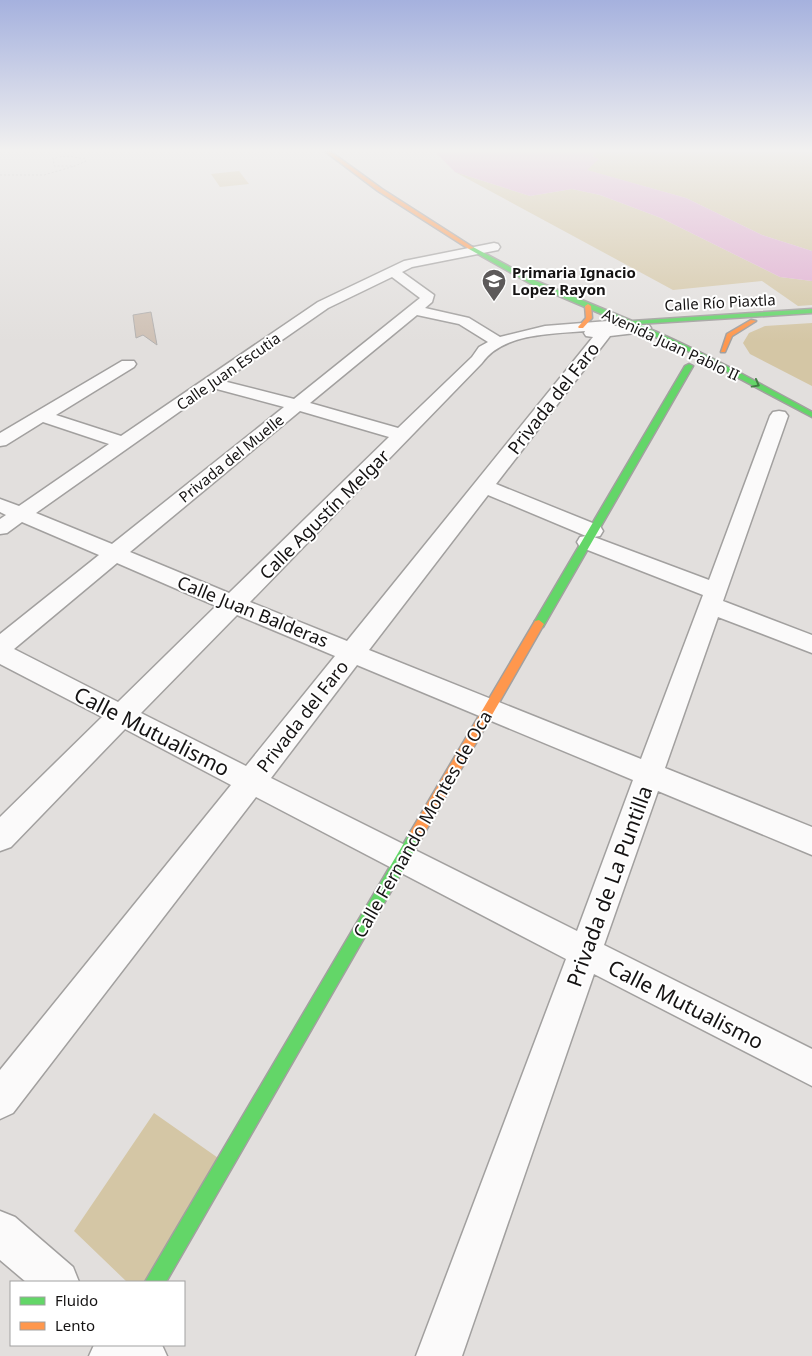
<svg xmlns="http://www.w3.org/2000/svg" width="812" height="1356" font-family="'Noto Sans',sans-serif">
  <rect width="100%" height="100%" fill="#e2dfdd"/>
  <path fill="#d4c6a5" d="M596 152H812V251L762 235 686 198 586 170 598 159 592 156Z
    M239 171 249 184 220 187 211 174Z
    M455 172 530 196 572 189 600 195 661 218 780 277 812 281V305L798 306 762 281 673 290Z
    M812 323V386L750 354 743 343 749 333 765 326Z
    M154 1113 221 1160 144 1282H127L74 1231Z"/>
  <path fill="#e0acd0" d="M435 152H596L592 156 599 159 587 170 686 198 762 235 812 251V281L780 277 661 218 600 195 572 189 530 196 455 172Z"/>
  <path fill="#cfc1b5" stroke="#b3b1b0" d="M151 312 157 345 143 335 136 338 133 315Z"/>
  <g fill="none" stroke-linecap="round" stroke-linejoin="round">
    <defs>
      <path id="street" d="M494 243 498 244 500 247 498 250 412 267 402 272 434 295 432 302 425 308 469 318 500 337 545 326 608 321 613 322 614 326 649 325 651 328 649 331 644 332 610 336 496 484 600 526 603 531 600 536 594 537 709 580 770 416 773 412 779 411 785 412 788 416 723 601 812 635V653L718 617 665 768 812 827V855L658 791 604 945 812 1049V1086L594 974 462 1356H416L566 959 256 797 13 1113 0 1119V1070L231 785 125 729 11 847 0 851V817L102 717 0 664V634L99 555 22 522 7 533 0 534V519L6 515 0 512V499L19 506 109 444 43 422 6 445 0 446V433L122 361H134L136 364 134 367 56 415 121 436 318 302 404 261ZM392 277 420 298 294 399 223 381 328 308ZM417 315 459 324 488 342 479 347 472 357 398 428 310 403ZM585 331 584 333 586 336 593 337 347 641 250 602 482 363C503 333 552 334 585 331ZM213 388 284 407 112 544 36 513ZM300 411 389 437 229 593 130 552ZM488 495 586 536 580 537 577 542 580 547 703 595 641 759 369 650ZM117 563 216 606 118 702 14 649ZM237 615 335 656 246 766 141 713ZM357 665 633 780 577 931 271 778Z
        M0 1211 15 1217 73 1267 79 1282H26L0 1260Z
        M94 1345H162L167 1356H89Z"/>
      <path id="fast" d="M469 247H473L536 281 632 321 812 309V313L638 324C698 349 755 381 812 412V417L684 349 531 284 469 249Z
        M689 364 693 366 543 627H535L534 624 535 621 685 366Z
        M416 829 421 831 423 835 421 839 166 1282H145L411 831Z"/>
      <path id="slow" d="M326 152H331L382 189 474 248 469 249 378 191Z
        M588 304 591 306 592 318 583 328H579L578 327 586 318 585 306Z
        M751 320 756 321 732 336 725 352H721L727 334Z
        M539 620 544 624 421 839 416 841 411 839 409 835 411 831 535 621Z"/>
    </defs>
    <use href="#street" stroke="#a2a09f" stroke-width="3"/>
    <use href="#fast" stroke="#a2a09f" stroke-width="3"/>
    <use href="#slow" stroke="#a2a09f" stroke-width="3"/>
    <path stroke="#bfbdbd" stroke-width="1" stroke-dasharray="2 2" stroke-linecap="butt" d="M67 156 85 159 86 161 75 166H54L53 158Z
      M0 175H44L75 166"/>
    <use href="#street" fill="#fbfafa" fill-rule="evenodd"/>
    <use href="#fast" fill="#63d668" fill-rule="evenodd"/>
    <use href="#slow" fill="#ff974d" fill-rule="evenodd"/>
  </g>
  <defs><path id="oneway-chevron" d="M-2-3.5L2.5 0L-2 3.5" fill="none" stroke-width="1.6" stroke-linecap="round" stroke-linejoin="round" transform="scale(1.25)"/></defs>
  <use stroke="#407e42" href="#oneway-chevron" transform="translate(756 384) rotate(29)"/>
  <linearGradient id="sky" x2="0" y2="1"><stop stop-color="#a5b1de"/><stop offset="0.44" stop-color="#f2f1f0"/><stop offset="1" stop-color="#f2f1f0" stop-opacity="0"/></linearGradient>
  <rect width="812" height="342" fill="url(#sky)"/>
  <defs>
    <symbol id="school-pin" viewBox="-11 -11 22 30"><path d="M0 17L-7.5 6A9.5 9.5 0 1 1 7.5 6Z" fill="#5d5a5a" stroke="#fff"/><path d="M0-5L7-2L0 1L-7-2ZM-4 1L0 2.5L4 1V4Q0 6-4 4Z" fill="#fff"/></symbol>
  </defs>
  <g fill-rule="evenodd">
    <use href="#school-pin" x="480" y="267" width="28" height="38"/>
  </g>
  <g text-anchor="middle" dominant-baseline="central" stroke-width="4" stroke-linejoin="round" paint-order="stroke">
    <g font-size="15" font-weight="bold" fill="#151313" stroke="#fff" text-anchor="start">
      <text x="512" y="272">Primaria Ignacio<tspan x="512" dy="17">Lopez Rayon</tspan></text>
    </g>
    <g font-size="15" fill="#151313" stroke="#fff">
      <text transform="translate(720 302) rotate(-3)">Calle Río Piaxtla</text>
      <text transform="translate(671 344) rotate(25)">Avenida Juan Pablo II</text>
      <text transform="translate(228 371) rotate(-35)">Calle Juan Escutia</text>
      <text transform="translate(231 458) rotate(-39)">Privada del Muelle</text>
    </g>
    <g font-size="18" fill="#151313" stroke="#fff">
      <text transform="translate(553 398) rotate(-52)">Privada del Faro</text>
      <text transform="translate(324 514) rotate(-45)">Calle Agustín Melgar</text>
      <text transform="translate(253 611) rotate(22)">Calle Juan Balderas</text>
      <text transform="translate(302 716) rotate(-52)">Privada del Faro</text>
      <text transform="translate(422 824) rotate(-60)">Calle Fernando Montes de Oca</text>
    </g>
    <g font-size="21" fill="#151313" stroke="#fff">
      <text transform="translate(152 731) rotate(27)">Calle Mutualismo</text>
      <text transform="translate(609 886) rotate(-70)">Privada de La Puntilla</text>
      <text transform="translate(686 1004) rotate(27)">Calle Mutualismo</text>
    </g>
  </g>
  <rect x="10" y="1281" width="175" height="65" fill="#ffffff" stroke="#a1a1a1"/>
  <rect x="20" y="1297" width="25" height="8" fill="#63d668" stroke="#a1a1a1"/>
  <text x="55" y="1306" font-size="15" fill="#151313">Fluido</text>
  <rect x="20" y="1322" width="25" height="8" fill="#ff974d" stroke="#a1a1a1"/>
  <text x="55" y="1331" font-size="15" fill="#151313">Lento</text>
</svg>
